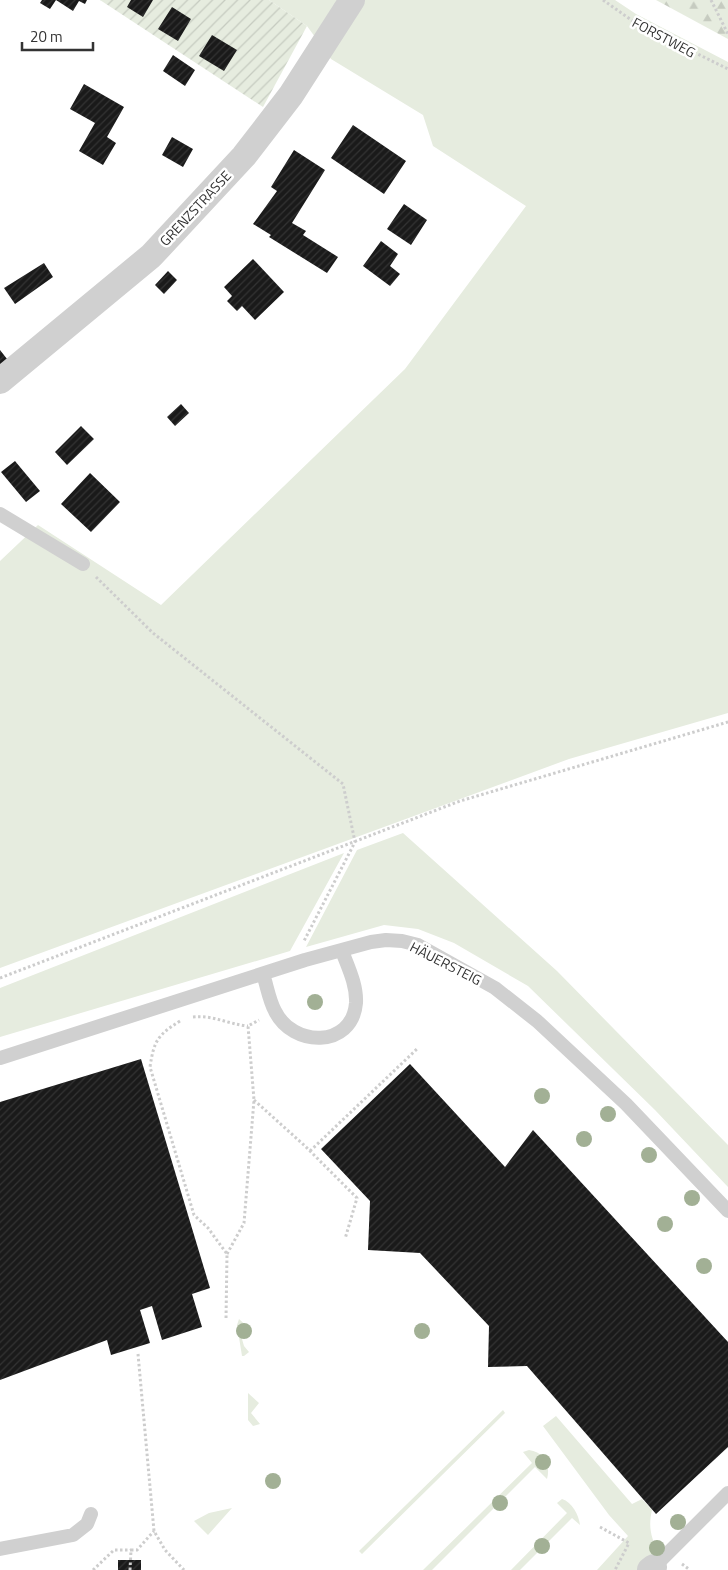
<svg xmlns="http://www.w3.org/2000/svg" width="728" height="1570" font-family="'Titillium Web',sans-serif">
  <defs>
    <pattern id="forest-firs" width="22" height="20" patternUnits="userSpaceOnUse" patternTransform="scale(1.25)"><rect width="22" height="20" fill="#e6ecdf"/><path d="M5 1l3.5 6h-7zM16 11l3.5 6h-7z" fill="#c6cbc0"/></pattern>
    <pattern id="garden-furrows" width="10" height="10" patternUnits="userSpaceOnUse" patternTransform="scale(1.25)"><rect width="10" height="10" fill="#e6ecdf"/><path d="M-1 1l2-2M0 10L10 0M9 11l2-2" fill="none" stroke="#c6cbc0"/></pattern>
    <pattern id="building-hatch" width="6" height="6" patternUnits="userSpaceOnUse" patternTransform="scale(1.25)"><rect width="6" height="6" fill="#1a1a1a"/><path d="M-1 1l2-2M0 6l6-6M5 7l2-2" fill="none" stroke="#333"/></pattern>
  </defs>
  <rect width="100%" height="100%" fill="#fff"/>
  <path fill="#e6ecdf" d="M269 0H615L636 14 728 62V713L569 759 0 968V561L38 525 161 605 405 369 526 206 433 146 423 115 331 59 307 26Z
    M403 833 557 971 728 1145V1187L655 1110 528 986 454 943 418 929 384 925 306 947 357 850Z
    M344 853 290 951 0 1037V988Z
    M239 1319 251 1330 242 1339 244 1346 249 1352 244 1356H242L237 1325Z
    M248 1393 259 1403 251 1413 260 1424 253 1426 248 1420Z
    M503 1410 505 1413 362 1554 359 1551Z
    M556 1416 632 1504 642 1499 652 1510C648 1527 651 1538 659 1554L641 1570H597L628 1536 609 1515 543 1426Z
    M529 1450C544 1452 551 1464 547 1479L535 1467 432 1570H423L532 1463 523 1452Z
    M562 1499C572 1502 579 1515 580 1525L572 1518 520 1570H511L567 1513 557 1503Z
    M232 1508 208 1535 194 1521 209 1513Z"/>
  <path fill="url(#forest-firs)" d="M656 0H728V39Z"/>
  <path fill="url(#garden-furrows)" d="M100 0H269L307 26 263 107Z"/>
  <path fill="url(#building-hatch)" d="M42 0H87L85 4 79 1 73 11 56 0 50 9 40 3Z
    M131 0H153L143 17 127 7Z
    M172 7 191 19 178 41 158 29Z
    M212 35 237 50 224 71 199 56Z
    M173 55 195 70 185 86 163 71Z
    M84 84 124 107 107 137 116 143 103 165 79 151 95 123 70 109Z
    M353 125 406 161 384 194 331 158Z
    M172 137 193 149 183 167 162 155Z
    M294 150 325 170 292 223 306 231 303 235 338 257 327 273 269 237 271 235 253 224 277 191 271 187Z
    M404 204 427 220 411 245 387 229Z
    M381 241 398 254 390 266 400 274 390 286 363 266Z
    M253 259 284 292 255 320 242 306 237 311 227 301 232 296 224 287Z
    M44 263 53 277 15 304 4 288Z
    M168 271 177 280 164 294 155 285Z
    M0 350 11 364 0 372Z
    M181 404 189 413 175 426 167 417Z
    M81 426 94 439 67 465 55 452Z
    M15 461 40 491 26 502 1 472Z
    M90 473 120 502 91 532 61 504Z
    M141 1059 210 1288 192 1294 202 1327 162 1340 152 1306 140 1310 150 1343 111 1355 107 1340 0 1380V1102Z
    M410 1064 505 1167 533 1130 728 1342V1447L656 1514 527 1366 488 1367 489 1326 420 1253 368 1250 370 1201 321 1149Z
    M118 1560H141V1570H118Z"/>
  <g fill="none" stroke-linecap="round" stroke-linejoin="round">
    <path stroke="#cdcdcd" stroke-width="3" stroke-dasharray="2.5 2.5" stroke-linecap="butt" d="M603 0 637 24 728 69
      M711 0 728 34
      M96 577 153 633 343 784 355 842 304 941
      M0 978 460 801 728 722
      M193 1017C214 1015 227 1024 248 1026
      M180 1021C158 1035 154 1040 150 1067L194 1215 208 1228 227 1254 226 1319
      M254 1100 305 1146 357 1198 345 1239
      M310 1151 418 1048
      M227 1254 244 1223 254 1100 248 1026 259 1020
      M138 1354 154 1531 165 1550 184 1570
      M600 1527 629 1543 615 1570
      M682 1564 690 1570
      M93 1570 114 1550H131
      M130 1570 131 1550H137L154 1531"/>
    <path stroke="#d0d0d0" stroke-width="14" d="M0 514 83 564
      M263 974C267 986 269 1000 275 1011 292 1047 352 1049 356 1003 357 985 348 967 342 951
      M0 1058 305 960 371 942 386 940 402 941 418 945 495 988 537 1021 626 1104 728 1211
      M0 1549 73 1535 87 1524 91 1514
      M654 1567 728 1493"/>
    <path stroke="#d0d0d0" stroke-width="26" d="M0 381 151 256 244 156 291 95 352 0
      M650 1570 654 1567"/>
  </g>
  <g fill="#a2b095">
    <circle cx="315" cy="1002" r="8"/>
    <circle cx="542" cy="1096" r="8"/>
    <circle cx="608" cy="1114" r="8"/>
    <circle cx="584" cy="1139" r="8"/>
    <circle cx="649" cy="1155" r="8"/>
    <circle cx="692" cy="1198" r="8"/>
    <circle cx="665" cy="1224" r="8"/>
    <circle cx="704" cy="1266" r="8"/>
    <circle cx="244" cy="1331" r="8"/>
    <circle cx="422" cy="1331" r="8"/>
    <circle cx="543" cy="1462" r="8"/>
    <circle cx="273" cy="1481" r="8"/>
    <circle cx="500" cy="1503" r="8"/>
    <circle cx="678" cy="1522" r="8"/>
    <circle cx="542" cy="1546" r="8"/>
    <circle cx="657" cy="1548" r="8"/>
  </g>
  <g text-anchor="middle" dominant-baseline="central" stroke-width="5" stroke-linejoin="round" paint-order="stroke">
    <g font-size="14" fill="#333" stroke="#fff">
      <text transform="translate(664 37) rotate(28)">FORSTWEG</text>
      <text transform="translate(195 208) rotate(-47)">GRENZSTRASSE</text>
      <text transform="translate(446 963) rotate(27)">HÄUERSTEIG</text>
    </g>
  </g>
  <path d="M22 42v8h71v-8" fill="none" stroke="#333333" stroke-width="2.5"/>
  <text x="30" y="42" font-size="15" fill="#333333" stroke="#ffffff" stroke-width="4" paint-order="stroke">20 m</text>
</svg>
